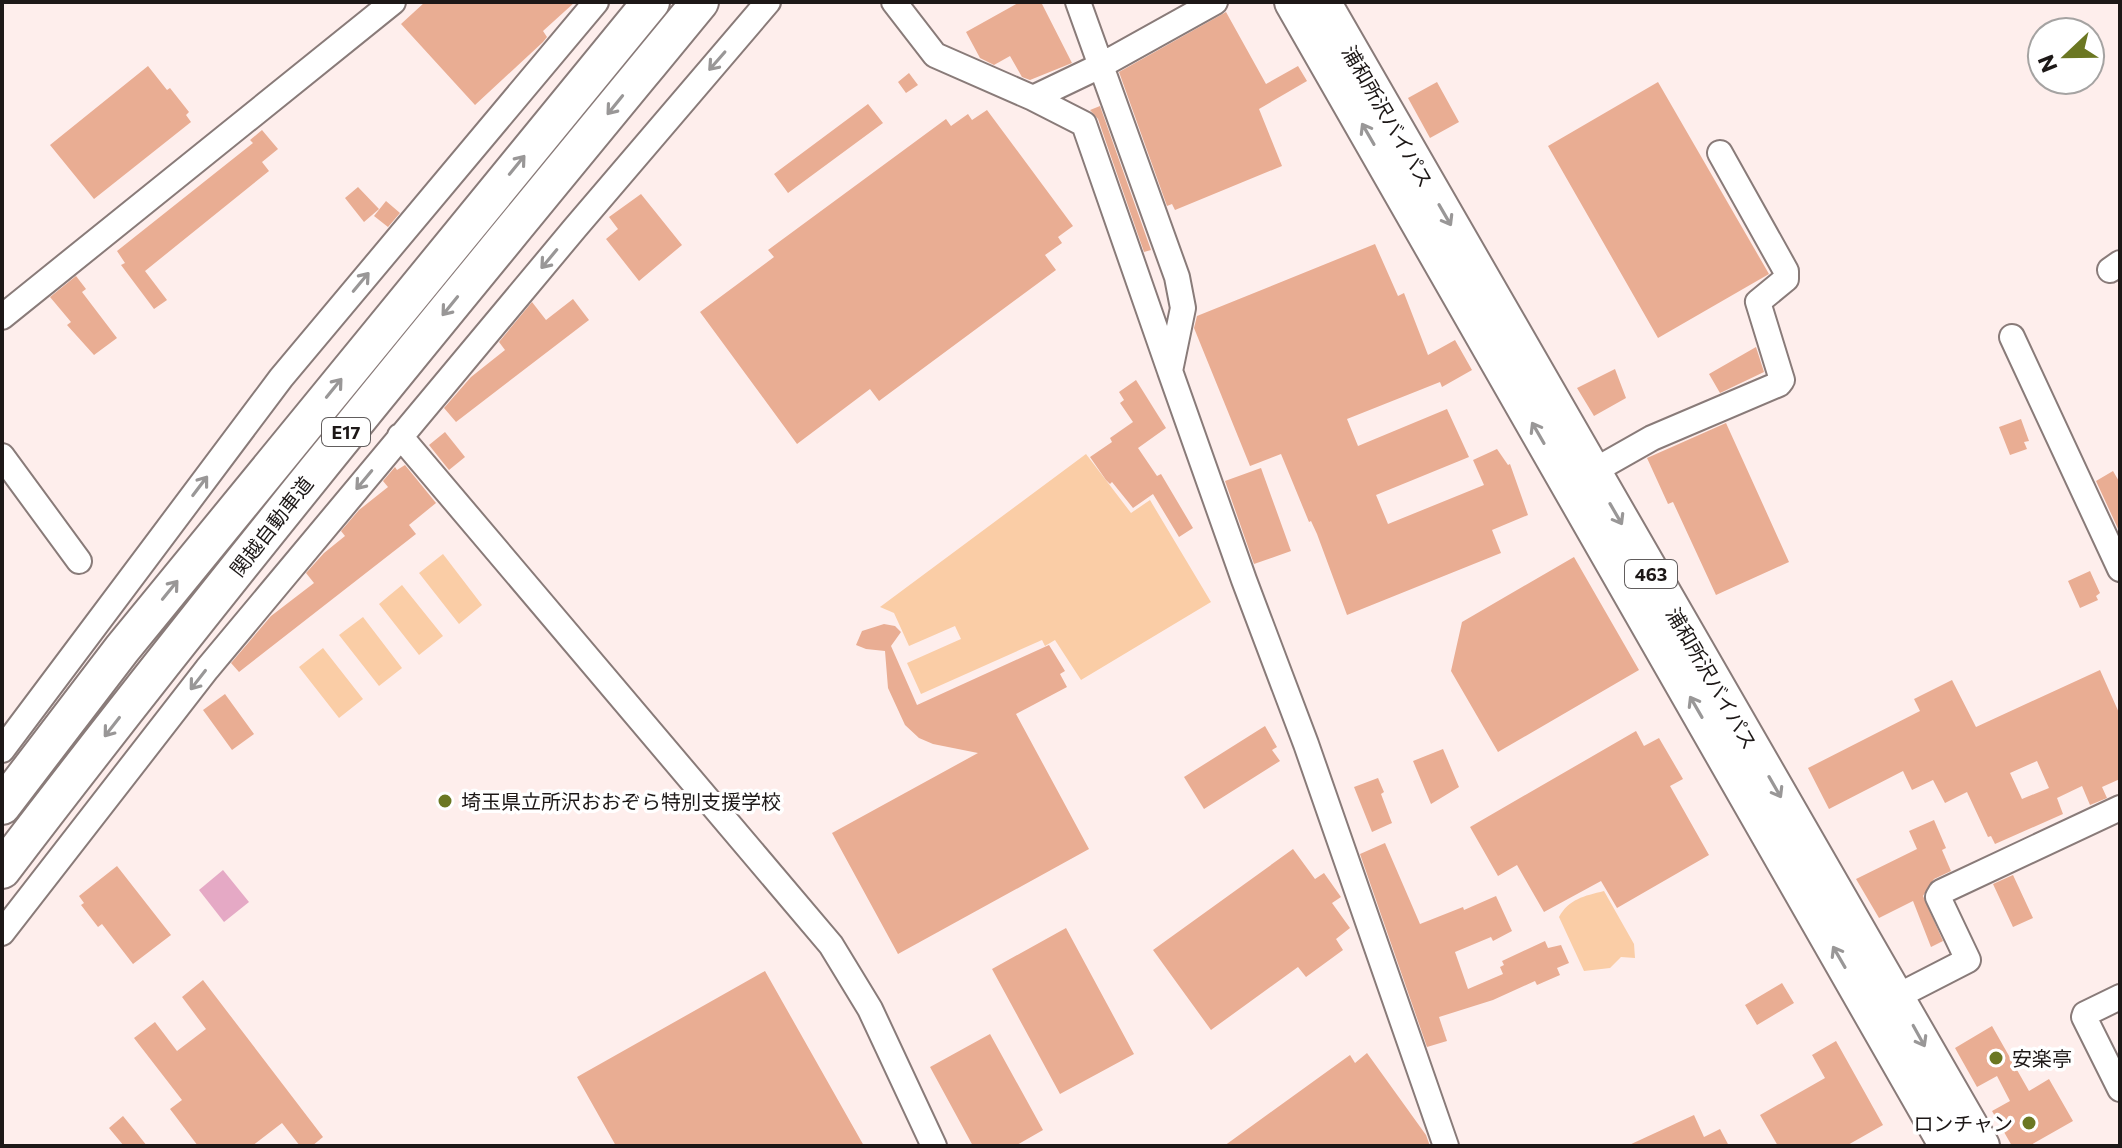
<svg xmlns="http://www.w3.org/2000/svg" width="2122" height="1148" font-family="Commissioner,'Noto Sans JP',sans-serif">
  <rect width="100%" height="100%" fill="#feeeec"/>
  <path fill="#facda6" d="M1086 454 1131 513 1150 500 1211 602 1081 680 1055 640 1045 646 1042 640 921 694 907 663 961 639 955 626 909 646 894 613 880 607Z
    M443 554 482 605 459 624 419 573Z
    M402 585 443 636 419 655 379 604Z
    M363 617 402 668 379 686 339 635Z
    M323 648 363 699 339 718 299 667Z
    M1604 891 1634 944 1635 958 1621 957 1610 968 1584 971 1559 917C1569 899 1584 896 1604 891Z"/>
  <path fill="#e5a9c5" d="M223 870 249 902 224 922 199 890Z"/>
  <path fill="#e9ad93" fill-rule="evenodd" d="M425 2H575L543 31 547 37 543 42 475 105 401 24Z
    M1020 2H1041L1072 63 1030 80 1022 77 1010 56 994 65 980 58 966 32Z
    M1226 12 1266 84 1298 66 1307 81 1259 109 1282 166 1175 210 1172 204 1167 206 1119 72Z
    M148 66 167 90 170 88 189 112 186 115 191 122 94 199 50 145Z
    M909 73 918 85 906 93 898 82Z
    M1437 82 1459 122 1430 138 1408 98Z
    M1658 82 1769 274 1658 338 1548 146Z
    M868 104 883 123 788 193 774 174Z
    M1100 106 1151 250 1144 252 1098 119 1090 110Z
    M987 110 1073 226 1058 237 1062 243 1045 255 1056 270 879 401 870 389 797 444 700 312 774 257 768 250 946 119 951 126 968 114 972 120Z
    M262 130 278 149 262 162 269 171 145 271 167 300 154 309 121 265 125 263 117 251 253 143 250 140Z
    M358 187 379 209 364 222 345 198Z
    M641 194 682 245 639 281 606 239 618 229 609 217Z
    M386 201 400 213 388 227 374 216Z
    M1375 244 1398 296 1404 293 1428 355 1455 340 1472 370 1442 387 1440 382 1347 419 1358 446 1447 409 1469 457 1376 495 1388 524 1484 485 1473 460 1497 449 1508 465 1510 464 1528 515 1492 530 1501 553 1347 615 1317 534 1311 521 1309 522 1281 454 1250 466 1194 328 1197 316Z
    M76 276 86 289 82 292 117 338 94 355 67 325 71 322 50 297Z
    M573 299 589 320 456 422 444 408 471 377 505 350 499 342 532 302 546 320Z
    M1756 347 1764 372 1720 393 1709 374Z
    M1615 369 1626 398 1594 416 1577 388Z
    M1136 380 1166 428 1138 448 1157 476 1161 474 1193 528 1179 537 1153 494 1133 508 1112 482 1110 484 1106 480 1090 457 1112 442 1110 438 1133 422 1120 403 1124 400 1119 392Z
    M2021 419 2029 441 2024 442 2027 449 2010 455 1999 427Z
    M1726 423 1789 562 1716 595 1673 502 1668 504 1647 458Z
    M445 432 465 457 449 470 429 445Z
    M405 465 436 503 409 525 416 534 239 672 231 663 271 616 314 583 306 573 324 553 345 536 341 531 359 510 388 487 383 481 395 467 397 470Z
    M1261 468 1291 551 1254 564 1225 481Z
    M2113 471 2120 483V533L2096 481Z
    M1574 557 1639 670 1498 752 1451 671 1462 622Z
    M2090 571 2100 593 2096 596 2098 600 2080 608 2068 581Z
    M884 624 895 626 901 632 891 646 917 705 1049 645 1065 671 1060 674 1067 687 1016 714 1089 849 898 954 832 833 978 753 933 744 919 738 905 725 888 688 885 651 866 649 856 645 862 631Z
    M2100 670 2120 715V779L2102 787 2107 798 2090 805 2082 786 2057 798 2063 814 1995 844 1991 836 1988 837 1967 792 1945 803 1933 780 1912 790 1903 771 1829 809 1808 768 1920 711 1914 699 1952 680 1976 727ZM2037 761 2049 788 2022 799 2010 773Z
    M225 694 254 734 232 750 203 710Z
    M1265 726 1277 747 1272 750 1280 761 1204 809 1184 777Z
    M1636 731 1644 746 1659 738 1683 779 1670 786 1709 855 1617 908 1601 881 1544 912 1517 865 1498 876 1470 827Z
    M1443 749 1459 787 1431 804 1413 761Z
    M1378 778 1384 792 1381 794 1392 823 1372 832 1354 787Z
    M1934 820 1946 848 1942 850 1951 871 1934 879 1923 896 1943 941 1931 947 1913 901 1879 918 1856 879 1917 849 1909 831Z
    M1385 843 1420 924 1463 907 1464 910 1496 896 1512 931 1493 941 1491 937 1455 952 1468 989 1503 974 1500 967 1504 965 1502 961 1545 941 1548 948 1561 945 1569 963 1557 968 1560 975 1537 985 1535 981 1493 1000 1439 1017 1447 1041 1427 1047 1360 854Z
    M1293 849 1315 879 1324 873 1341 897 1332 903 1350 928 1336 939 1343 950 1306 977 1298 967 1211 1030 1153 950Z
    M117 866 171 935 133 964 102 924 98 927 81 905 84 903 79 896Z
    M2013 875 2033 918 2013 927 1993 884Z
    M1066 928 1134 1054 1060 1094 992 969Z
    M765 971 864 1146H616L577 1077Z
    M203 980 323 1137 312 1146H300L282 1123 252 1146H198L170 1109 182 1100 134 1038 155 1022 177 1051 206 1029 182 997Z
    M1782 983 1794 1003 1757 1025 1745 1005Z
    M1992 1026 2029 1091 2049 1079 2073 1121 2029 1146H2012L1992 1111 2010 1101 1997 1076 1977 1087 1955 1048Z
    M990 1034 1043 1130 1015 1146H973L930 1067Z
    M1836 1041 1883 1125 1846 1146H1778L1760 1115 1825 1078 1812 1055Z
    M1367 1053 1426 1135 1430 1146H1224L1350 1055 1355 1063Z
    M1694 1115 1704 1137 1720 1129 1729 1146H1627Z
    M123 1116 136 1132 147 1146H124L109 1128Z"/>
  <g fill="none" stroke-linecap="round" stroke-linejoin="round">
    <defs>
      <path id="minor" d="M894 2 935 55 1033 98 1084 124 1170 371
        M1078 2 1177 277 1183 308 1170 371 1244 580 1306 744 1446 1146
        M1033 98 1100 66 1215 2
        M2110 270 2120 263
        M2 317 393 2
        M2012 337 2120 569
        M400 436 831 945 870 1009 934 1146
        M2 456 79 561
        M1592 472 1652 438 1779 384 1782 380 1758 302 1786 279V271L1720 153
        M2 750 281 378 596 2
        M2 933 207 669 575 228 768 2
        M1896 997 1968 960 1938 897 1941 892 2120 808
        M2120 997 2085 1014 2084 1017 2120 1089"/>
      <path id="highway" d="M1293 2 1948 1146
        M1322 2 1981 1146
        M2 806 122 649 651 2
        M2 870C227 575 464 289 700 2"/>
    </defs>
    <use href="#minor" stroke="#897b79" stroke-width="28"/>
    <use href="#highway" stroke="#897b79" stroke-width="40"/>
    <use href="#minor" stroke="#fff" stroke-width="24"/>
    <use href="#highway" stroke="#fff" stroke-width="36"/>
  </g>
  <defs><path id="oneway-shaft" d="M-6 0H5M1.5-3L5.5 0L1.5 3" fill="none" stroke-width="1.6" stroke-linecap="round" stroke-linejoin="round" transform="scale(2)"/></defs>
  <g stroke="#999797">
    <use href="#oneway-shaft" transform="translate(717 61) rotate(131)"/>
    <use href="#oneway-shaft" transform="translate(615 105) rotate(129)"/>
    <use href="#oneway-shaft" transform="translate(1368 134) rotate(-120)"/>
    <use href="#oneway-shaft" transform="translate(517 165) rotate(-51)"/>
    <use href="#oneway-shaft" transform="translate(1445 215) rotate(60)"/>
    <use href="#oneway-shaft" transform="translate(549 259) rotate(130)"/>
    <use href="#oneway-shaft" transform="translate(361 282) rotate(-50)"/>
    <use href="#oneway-shaft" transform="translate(450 306) rotate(129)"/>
    <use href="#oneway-shaft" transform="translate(334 388) rotate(-51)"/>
    <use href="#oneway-shaft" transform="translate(1538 433) rotate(-120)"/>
    <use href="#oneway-shaft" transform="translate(364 480) rotate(130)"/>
    <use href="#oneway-shaft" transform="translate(200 486) rotate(-53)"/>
    <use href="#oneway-shaft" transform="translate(1616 514) rotate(60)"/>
    <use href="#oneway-shaft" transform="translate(170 590) rotate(-51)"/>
    <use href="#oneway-shaft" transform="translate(198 680) rotate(128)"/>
    <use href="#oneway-shaft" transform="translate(1696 707) rotate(-120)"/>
    <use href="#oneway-shaft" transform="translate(112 727) rotate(128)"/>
    <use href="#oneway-shaft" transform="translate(1775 787) rotate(60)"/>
    <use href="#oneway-shaft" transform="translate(1839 957) rotate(-120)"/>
    <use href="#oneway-shaft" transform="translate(1919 1036) rotate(61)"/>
  </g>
  <g fill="#6b7722" stroke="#fff" stroke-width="3">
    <circle cx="445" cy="801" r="8"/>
    <circle cx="1996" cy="1058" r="8"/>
    <circle cx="2029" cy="1123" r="8"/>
  </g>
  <g text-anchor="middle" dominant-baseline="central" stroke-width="7" stroke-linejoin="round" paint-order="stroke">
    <g fill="#fff" stroke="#615d5d" stroke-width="2">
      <rect x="322" y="418" width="48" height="28" rx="6"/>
      <rect x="1625" y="560" width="52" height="28" rx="6"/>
    </g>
    <g font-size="18" font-weight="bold" fill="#1d1817">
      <text x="346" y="432">E17</text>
      <text x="1651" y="574">463</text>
    </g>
    <g font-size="20" fill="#1d1817" stroke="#fff">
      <text transform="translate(1388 116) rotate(60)">浦和所沢バイパス</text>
      <text transform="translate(271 526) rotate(-52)">関越自動車道</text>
      <text transform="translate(1712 678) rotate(60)">浦和所沢バイパス</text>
    </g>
    <g font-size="20" fill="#1d1817" stroke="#fff" text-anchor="start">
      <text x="461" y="801">埼玉県立所沢おおぞら特別支援学校</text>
      <text x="2012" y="1058">安楽亭</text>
      <text x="2013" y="1123" text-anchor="end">ロンチャン</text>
    </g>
  </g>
  <rect width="2122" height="1148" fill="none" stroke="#1d1817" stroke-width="8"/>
  <g transform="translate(2066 56) rotate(248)"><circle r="38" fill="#ffffff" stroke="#a5a3a2" stroke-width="2"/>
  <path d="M0-6L14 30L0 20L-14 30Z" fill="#6b7722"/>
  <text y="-12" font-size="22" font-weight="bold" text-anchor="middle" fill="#1d1817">N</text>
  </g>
</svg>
